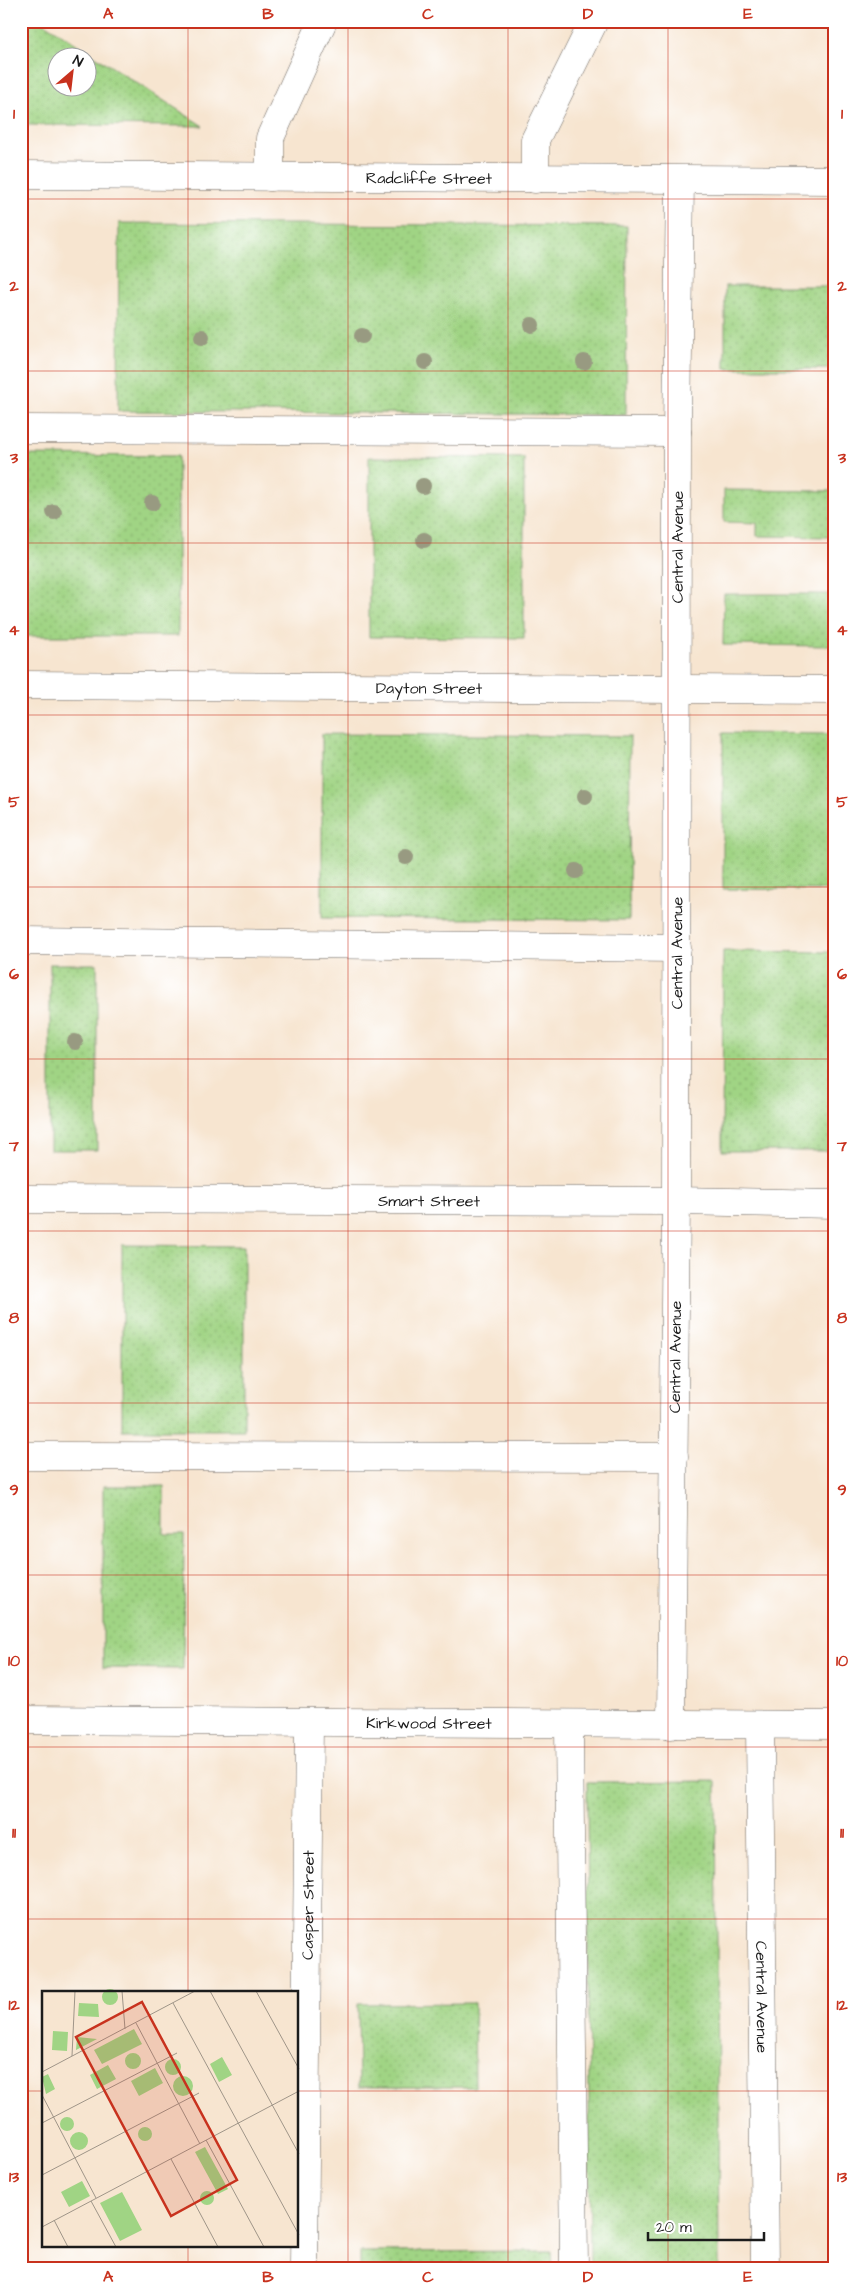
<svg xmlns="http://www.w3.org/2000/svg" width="856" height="2290" font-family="'Architects Daughter',sans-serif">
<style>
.grass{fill:url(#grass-dots);stroke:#5e7850;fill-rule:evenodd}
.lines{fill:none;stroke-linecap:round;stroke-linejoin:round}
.minor-casing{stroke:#69625b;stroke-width:29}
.minor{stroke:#fff;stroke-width:28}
.tree{fill:#989a81}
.grid{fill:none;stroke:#c8321e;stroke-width:1;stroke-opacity:0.55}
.labels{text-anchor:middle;stroke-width:4.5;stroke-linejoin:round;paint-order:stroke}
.street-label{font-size:16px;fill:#1c1c1c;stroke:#fff}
.inset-road{fill:none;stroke:#9f9588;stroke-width:1}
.view{fill:#c8321e;fill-opacity:0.15;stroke:#c8321e;stroke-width:2.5}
.inset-edge{fill:none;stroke:#1c1c1c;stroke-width:2.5}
.neatline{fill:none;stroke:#c8321e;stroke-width:2}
.grid-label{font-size:16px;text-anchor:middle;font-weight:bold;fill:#c8321e}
</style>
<defs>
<pattern id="grass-dots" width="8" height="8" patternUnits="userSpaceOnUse" patternTransform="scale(1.25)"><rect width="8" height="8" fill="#a0d484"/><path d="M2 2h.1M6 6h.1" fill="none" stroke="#89b571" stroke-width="1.8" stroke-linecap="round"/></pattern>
</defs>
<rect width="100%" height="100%" fill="#fff"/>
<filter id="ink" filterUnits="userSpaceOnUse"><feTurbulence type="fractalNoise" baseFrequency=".02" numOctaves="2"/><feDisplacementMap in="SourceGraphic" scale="10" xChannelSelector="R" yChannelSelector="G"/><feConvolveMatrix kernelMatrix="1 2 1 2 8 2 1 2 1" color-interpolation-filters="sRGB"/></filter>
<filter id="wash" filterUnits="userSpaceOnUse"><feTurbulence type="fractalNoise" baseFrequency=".0096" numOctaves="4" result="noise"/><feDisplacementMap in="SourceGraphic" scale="20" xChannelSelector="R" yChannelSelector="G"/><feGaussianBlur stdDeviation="1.12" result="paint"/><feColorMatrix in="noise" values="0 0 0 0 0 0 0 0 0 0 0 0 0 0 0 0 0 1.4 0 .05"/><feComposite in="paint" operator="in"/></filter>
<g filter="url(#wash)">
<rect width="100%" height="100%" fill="#f7e5d0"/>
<g class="grass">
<path d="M21 21H41L203 126 21 125ZM58 58H88V88H58Z"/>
<polygon points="119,223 627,226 626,415 118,411"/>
<rect x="725" y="286" width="110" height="83"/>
<polygon points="21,455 178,456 178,636 21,636"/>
<polygon points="369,457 524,458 524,638 369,637"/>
<polygon points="724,490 835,491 835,537 757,536 757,523 724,522"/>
<polygon points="724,594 835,594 835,646 723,645"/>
<polygon points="723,733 835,734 835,890 723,889"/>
<polygon points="322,734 630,736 629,920 322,918"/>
<polygon points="723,951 835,952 835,1151 722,1151"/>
<rect x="50" y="964" width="47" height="186"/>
<polygon points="122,1245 244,1246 244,1430 122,1430"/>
<polygon points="103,1486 164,1486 164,1534 184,1534 183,1669 103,1668"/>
<polygon points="716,1781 719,2269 590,2269 587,1782"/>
<polygon points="474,2003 475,2087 359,2087 358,2004"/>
<polygon points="551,2251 552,2269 360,2269 360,2252"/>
</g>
</g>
<g filter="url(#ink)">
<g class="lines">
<defs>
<g id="minor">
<path id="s1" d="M21 175 835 180"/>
<polyline points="270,177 270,138 323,21"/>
<polyline points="535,179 535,140 594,21"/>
<polyline points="21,429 677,432"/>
<path id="s2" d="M21 685 835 690"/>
<polyline points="21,941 677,948"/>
<path id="s3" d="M21 1199 676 1201 835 1204"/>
<polyline points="21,1456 674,1457"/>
<path id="s4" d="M21 1720 835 1725"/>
<polyline points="569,1724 574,2269"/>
<path id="s5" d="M671 1725 676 1201 677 432 680 180"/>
<path id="s6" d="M760 1725 765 2269"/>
<path id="s7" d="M304 2269 309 1723"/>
</g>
</defs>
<use href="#minor" class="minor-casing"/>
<use href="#minor" class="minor"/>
</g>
<g class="tree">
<circle cx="532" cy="325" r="8"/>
<circle cx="362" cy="336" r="8"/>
<circle cx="202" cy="337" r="8"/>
<circle cx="425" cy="362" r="8"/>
<circle cx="584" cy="362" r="8"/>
<circle cx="423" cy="486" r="8"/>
<circle cx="152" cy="503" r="8"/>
<circle cx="54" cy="512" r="8"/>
<circle cx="424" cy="540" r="8"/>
<circle cx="585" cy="796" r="8"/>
<circle cx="406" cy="857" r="8"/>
<circle cx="576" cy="871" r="8"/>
<circle cx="75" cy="1042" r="8"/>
</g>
</g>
<path class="grid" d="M188 21V1992M348 21V2269M508 21V2269M668 21V2269M21 199H835M21 371H835M21 543H835M21 715H835M21 887H835M21 1059H835M21 1231H835M21 1403H835M21 1575H835M21 1747H835M21 1919H835M21 2091H44M298 2091H835M188 2246V2269"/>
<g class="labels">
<g class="street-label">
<text dy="6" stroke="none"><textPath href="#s1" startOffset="408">Radcliffe Street</textPath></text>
<text dy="6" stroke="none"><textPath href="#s5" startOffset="1178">Central Avenue</textPath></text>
<text dy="6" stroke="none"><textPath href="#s2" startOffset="408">Dayton Street</textPath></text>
<text dy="6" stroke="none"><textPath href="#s5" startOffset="772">Central Avenue</textPath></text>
<text dy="6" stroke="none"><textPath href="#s3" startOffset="408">Smart Street</textPath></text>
<text dy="6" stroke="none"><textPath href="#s5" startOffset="368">Central Avenue</textPath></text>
<text dy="6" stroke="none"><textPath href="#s4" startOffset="408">Kirkwood Street</textPath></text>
<text dy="6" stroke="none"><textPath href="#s7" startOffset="364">Casper Street</textPath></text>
<text dy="6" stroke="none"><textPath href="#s6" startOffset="272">Central Avenue</textPath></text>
</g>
</g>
<g transform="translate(42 1991)">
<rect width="256" height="256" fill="#f7e5d0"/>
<path d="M60 6a8 8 0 1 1 16 0a8 8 0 1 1-16 0ZM37 12 56 13 57 26 36 25ZM92 38 100 53 60 73 52 59ZM11 40 26 41 25 60 10 59ZM35 46 55 48 34 59ZM83 70a8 8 0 1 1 16 0a8 8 0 1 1-16 0ZM180 66 190 84 177 91 168 73ZM123 76a8 8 0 1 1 16 0a8 8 0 1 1-16 0ZM66 74 74 88 55 98 48 84ZM113 77 121 92 97 105 89 90ZM6 83 13 98 4 103 0 86ZM131 95a10 10 0 1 1 20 0a10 10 0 1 1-20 0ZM18 133a7 7 0 1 1 14 0a7 7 0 1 1-14 0ZM96 143a7 7 0 1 1 14 0a7 7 0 1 1-14 0ZM28 150a9 9 0 1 1 18 0a9 9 0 1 1-18 0ZM163 156 186 198 176 203 153 161ZM40 190 48 205 27 216 19 201ZM158 207a7 7 0 1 1 14 0a7 7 0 1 1-14 0ZM80 201 100 239 78 250 58 212Z" fill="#a0d484"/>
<path d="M77 205 95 240 80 248 62 212Z" fill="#a0d484"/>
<path class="inset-road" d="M80 0 83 38M168 0 257 163M214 0 257 78M131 12 257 244M94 32 158 153M30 65 33 0M0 81 153 0M0 104 54 207M0 132 135 62M164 149 222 256M129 168 176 256M0 184 157 102M49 210 74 256M12 229 26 256M0 236 257 100"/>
<path class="view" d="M100 11 195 189 129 225 34 46Z"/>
<rect width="256" height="256" class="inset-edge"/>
</g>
<rect width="856" height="2290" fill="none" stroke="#fff" stroke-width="55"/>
<g transform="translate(72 72) rotate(28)"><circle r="24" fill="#ffffff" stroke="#a4a4a4"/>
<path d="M0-4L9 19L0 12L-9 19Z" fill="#c8321e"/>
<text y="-8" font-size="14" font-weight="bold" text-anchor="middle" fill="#1c1c1c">N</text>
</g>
<path d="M648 2232v8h116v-8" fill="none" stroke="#1c1c1c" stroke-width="2.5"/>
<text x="656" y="2232" font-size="15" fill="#1c1c1c" stroke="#ffffff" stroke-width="4" paint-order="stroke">20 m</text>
<rect x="28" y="28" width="800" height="2234" class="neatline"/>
<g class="grid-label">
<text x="108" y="19">A</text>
<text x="268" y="19">B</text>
<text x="428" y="19">C</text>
<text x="588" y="19">D</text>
<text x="748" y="19">E</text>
<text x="14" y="119">1</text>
<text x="842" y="119">1</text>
<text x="14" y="291">2</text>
<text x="842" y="291">2</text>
<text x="14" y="463">3</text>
<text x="842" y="463">3</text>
<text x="14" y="635">4</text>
<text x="842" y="635">4</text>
<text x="14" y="807">5</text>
<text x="842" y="807">5</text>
<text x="14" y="979">6</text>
<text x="842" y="979">6</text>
<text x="14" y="1151">7</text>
<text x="842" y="1151">7</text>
<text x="14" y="1323">8</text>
<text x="842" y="1323">8</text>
<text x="14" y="1495">9</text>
<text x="842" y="1495">9</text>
<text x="14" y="1666">10</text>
<text x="842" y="1666">10</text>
<text x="14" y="1838">11</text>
<text x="842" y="1838">11</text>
<text x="14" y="2010">12</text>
<text x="842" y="2010">12</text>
<text x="14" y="2182">13</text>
<text x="842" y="2182">13</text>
<text x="108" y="2282">A</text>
<text x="268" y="2282">B</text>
<text x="428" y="2282">C</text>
<text x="588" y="2282">D</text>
<text x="748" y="2282">E</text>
</g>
</svg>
